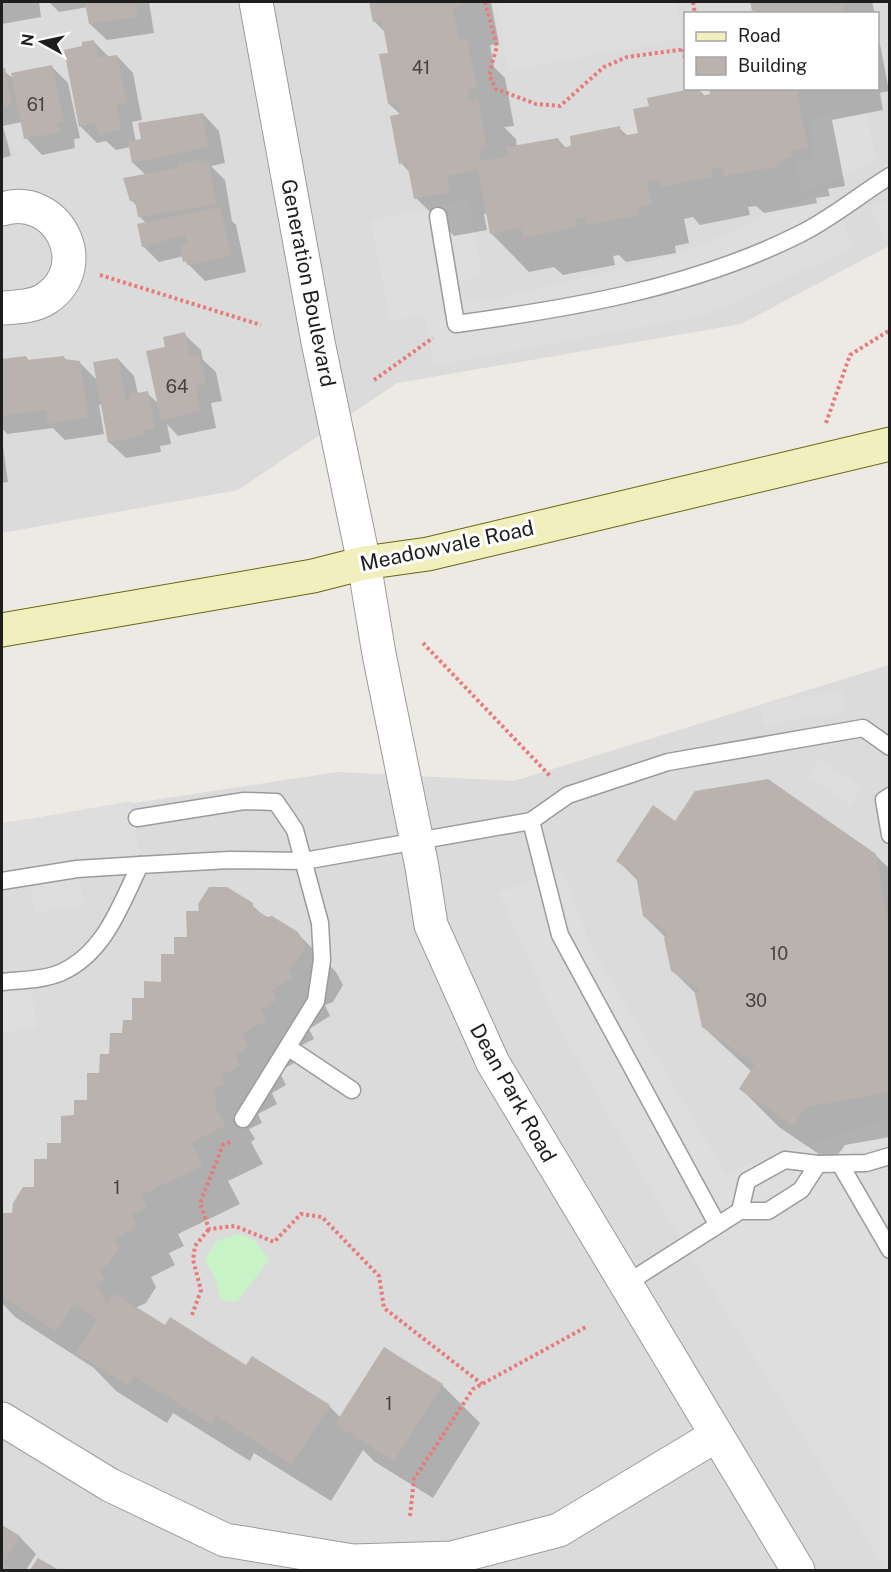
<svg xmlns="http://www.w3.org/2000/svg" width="891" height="1572" font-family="'Public Sans',sans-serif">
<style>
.residential{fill:#dbdbdb;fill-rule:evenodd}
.park{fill:#c7f3c6}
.parking{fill:#dedede}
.shadow{fill:#0003}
.building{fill:#bab2ae}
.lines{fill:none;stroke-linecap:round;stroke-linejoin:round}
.service-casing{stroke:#9b9b9b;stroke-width:19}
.minor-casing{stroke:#9b9b9b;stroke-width:35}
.tertiary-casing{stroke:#9b9b9b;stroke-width:35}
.secondary-casing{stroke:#676811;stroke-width:35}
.path{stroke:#e97a7a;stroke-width:4;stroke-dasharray:3 3;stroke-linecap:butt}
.service{stroke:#fff;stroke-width:16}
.minor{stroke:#fff;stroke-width:33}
.tertiary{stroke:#fff;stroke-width:33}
.secondary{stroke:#f2efbe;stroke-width:33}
.labels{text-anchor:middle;stroke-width:6;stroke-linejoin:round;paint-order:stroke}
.number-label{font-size:18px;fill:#454342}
.street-label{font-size:21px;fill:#1e1e1e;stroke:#fff}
</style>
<rect width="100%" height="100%" fill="#edeae5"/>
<g class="residential">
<path d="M2 2H889V246L741 324 397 383 238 490 2 533ZM686 14H878V88H686Z"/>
<polygon points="889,665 889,1570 2,1570 2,823 338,772 514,781"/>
</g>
<polygon class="park" points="239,1234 254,1240 269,1259 237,1302 221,1300 216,1280 205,1260 217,1241"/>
<g class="parking">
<polygon points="497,2 676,2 683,38 508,71"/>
<polygon points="846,109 849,116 867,112 876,161 801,194 796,163 814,158 810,119"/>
<polygon points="832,187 853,248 706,315 434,366 425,315 390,321 371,221 469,199 482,276 456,282 461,293 472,300 486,301 681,254"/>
<polygon points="889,199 889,238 884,240 870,208"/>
<polygon points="842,690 845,712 763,725 760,704"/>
<polygon points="819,758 862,787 851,805 807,777"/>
<polygon points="131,801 140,856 77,867 84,905 35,913 29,877 2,882 2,824"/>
<polygon points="561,868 593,950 725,1172 889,1119 889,1570 886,1570 654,1196 560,1029 499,893"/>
<polygon points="27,967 37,1027 2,1033 2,971"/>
</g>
<g class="shadow">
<polygon points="2,2 39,2 41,17 2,24"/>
<polygon points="49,2 149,2 154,33 107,40 90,24 88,7 59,12"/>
<polygon points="370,2 491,2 499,44 490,45 494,67 505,78 514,126 504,127 516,139 517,147 558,139 566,148 619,128 628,136 639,134 651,107 699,90 706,97 712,95 710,88 878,88 878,41 880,44 889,91 880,93 883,110 832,120 845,186 828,189 830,196 816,198 817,203 764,213 756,206 748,207 750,215 700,225 693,217 684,219 689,243 675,246 676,253 626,262 619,255 613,256 615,265 563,275 554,267 529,272 491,233 488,213 484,214 487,230 454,236 416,198 411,174 401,163 401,115 389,104 390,54 386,33 374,21"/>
<polygon points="752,2 872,2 875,14 757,14"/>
<polygon points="94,42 110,58 117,56 133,73 142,120 132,122 136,142 203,114 219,131 225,163 211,166 225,180 232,221 236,225 246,272 205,281 185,261 184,256 159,262 143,246 147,224 139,216 138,207 131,200 146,175 133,163 130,147 116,150 106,141 97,143 80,126 84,47"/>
<polygon points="52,67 68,83 80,138 74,139 75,148 42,155 26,138 22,122 3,126 11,156 2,158 2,70 13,78"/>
<polygon points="184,334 201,350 203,360 216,372 222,401 211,403 216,428 178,436 167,424 171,444 160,446 161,452 126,458 109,442 102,404 99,405 104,434 65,440 53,428 7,434 2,428 2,361 26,357 29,361 64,357 67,361 79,362 98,381 118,359 134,376 138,394 147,393 159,404 166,348"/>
<polygon points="2,439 8,482 2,483"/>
<polygon points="675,823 875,855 890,869 890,1137 845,1145 832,1163 779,1127 741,1089 752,1072 703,1027 697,995 672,970 666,938 644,916 639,882 618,861"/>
<polygon points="252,905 267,919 297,933 336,972 343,985 333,1002 325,1005 330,1016 309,1029 314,1039 298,1047 304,1058 279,1071 286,1085 272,1093 277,1104 258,1114 262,1123 249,1129 255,1139 251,1142 263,1164 228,1181 240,1204 178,1234 184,1246 169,1253 175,1265 151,1277 156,1287 146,1303 135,1308 166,1327 329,1406 341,1418 442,1385 480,1423 433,1498 375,1462 363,1450 331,1501 254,1453 250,1461 173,1413 167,1423 116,1391 94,1368 15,1317 2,1303 2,1214 13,1215 36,1188 48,1160 63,1144 75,1117 88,1102 111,1055 146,1000 162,983 175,956 188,938"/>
<polygon points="2,1526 20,1537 36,1554 26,1570 2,1570"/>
</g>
<g class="building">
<polygon points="85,2 136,2 138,17 89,24"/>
<polygon points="369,2 461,2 462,6 453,8 459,39 467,38 477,88 467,90 469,101 478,99 487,148 479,150 481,161 508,156 506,147 558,138 561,148 571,146 570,136 620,126 622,136 638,133 633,109 649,106 647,98 696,88 699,88 701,96 710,94 709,88 796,88 808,148 791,151 792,158 779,161 780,166 724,176 723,167 711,169 712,177 661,187 659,179 647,181 652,205 637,208 639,215 587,225 586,217 576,218 577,227 523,238 521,228 490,234 478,170 447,176 450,192 414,199 407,162 399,164 390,116 400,114 398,103 388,104 379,54 388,53 382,21 373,22"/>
<polygon points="750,2 833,2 834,6 843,4 845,14 762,14 762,10 752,11"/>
<polygon points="94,40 98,58 117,55 127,103 116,105 121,130 98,134 96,123 79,127 64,50 82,46 82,42"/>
<polygon points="52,65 64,122 58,123 60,132 24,139 11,73"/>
<polygon points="2,68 5,68 12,105 2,107"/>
<polygon points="203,113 208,147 132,163 128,141 141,139 138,123"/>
<polygon points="201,160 201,164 209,162 216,204 138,217 135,200 130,201 123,178 178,168 177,164"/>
<polygon points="220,207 231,256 187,265 186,261 183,262 180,248 182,244 187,243 185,235 142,247 137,224"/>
<polygon points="185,332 190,356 200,355 206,384 195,386 200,411 161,420 146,351 165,347 163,337"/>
<polygon points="26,356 27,360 64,356 64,359 80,361 88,418 47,424 46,410 2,416 2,359"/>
<polygon points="118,358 126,401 129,401 131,394 148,391 155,428 144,430 145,435 108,443 93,362"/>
<polygon points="768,779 876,854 887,921 890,920 890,1092 806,1107 793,1126 739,1089 755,1064 702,1027 695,994 700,989 671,971 664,938 668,933 643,916 636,875 616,861 653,805 675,821 695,791"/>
<polygon points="209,887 227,887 253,903 253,908 267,917 272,916 298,932 306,946 295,964 288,967 293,978 272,990 277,1000 261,1009 267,1020 242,1033 249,1047 235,1055 240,1066 221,1076 225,1084 212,1090 218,1101 214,1104 226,1125 191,1143 203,1166 141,1195 147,1208 132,1215 138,1226 114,1239 119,1248 108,1265 99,1269 105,1279 97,1284 107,1304 114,1293 165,1325 170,1317 246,1365 252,1356 330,1405 292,1465 216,1416 211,1424 134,1376 128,1386 76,1353 97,1319 74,1304 56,1332 2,1296 2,1213 12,1213 13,1203 23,1187 34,1187 34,1159 47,1159 47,1143 61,1143 61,1116 74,1115 74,1100 87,1100 87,1073 99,1073 100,1054 109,1054 110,1033 122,1033 123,1020 132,1020 132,998 144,998 144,981 161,982 161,954 174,954 174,937 187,937 186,911 199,911 198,904"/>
<polygon points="384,1347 443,1384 394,1461 335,1424"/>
<polygon points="2,1525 20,1536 3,1564 14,1570 2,1570"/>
<polygon points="38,1558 59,1570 30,1570"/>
</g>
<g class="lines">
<defs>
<g id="service">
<path d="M438 216 456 324C573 308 691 288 798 235 831 219 859 195 890 176"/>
<polyline points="890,796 884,800 890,835"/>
<polyline points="137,818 244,801 276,802 295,830 320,923 322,960 316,1001 243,1119"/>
<polyline points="531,821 560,935 717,1224"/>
<polyline points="2,881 77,869 140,865 229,860 304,861 531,821 568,795 668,762 863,728 890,747"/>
<path d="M2 982C20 980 45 980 62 972 105 952 120 906 140 865"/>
<polyline points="289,1048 352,1090"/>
<polyline points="840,1164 890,1250"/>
<polyline points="740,1211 747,1181 785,1160 818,1164 866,1163 890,1156"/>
<polyline points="624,1285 740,1211 768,1211 801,1190 818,1164"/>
</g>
<g id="minor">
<polyline points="256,2 318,342 364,563"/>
<path d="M2 209C57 192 95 265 47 298 34 307 16 307 2 308"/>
<polyline points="2,1419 110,1485 225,1540 353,1561 452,1558 559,1530 715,1436"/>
</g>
<polyline id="tertiary" points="364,563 379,654 422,867 431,925 493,1063 798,1570"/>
<polyline id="secondary" points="2,630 313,576 364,563 428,554 890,444"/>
</defs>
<use href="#service" class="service-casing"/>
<use href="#minor" class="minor-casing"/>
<use href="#tertiary" class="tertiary-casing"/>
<use href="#secondary" class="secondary-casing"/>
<g class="path">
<polyline points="485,2 497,46 489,75 496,89 536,104 560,106 604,67 627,57 686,49"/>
<polyline points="693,2 695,14"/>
<polyline points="683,49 686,63"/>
<polyline points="100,275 261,325"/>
<polyline points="374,380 433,338"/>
<polyline points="826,423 850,355 890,330"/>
<polyline points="423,643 551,777"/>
<polyline points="230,1142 223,1145 200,1203 209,1229 235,1226 274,1242 301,1214 322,1217 379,1276 384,1308 482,1384"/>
<polyline points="192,1315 201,1290 193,1260 195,1246 209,1229"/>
<polyline points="410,1516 414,1479 473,1389 586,1327"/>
</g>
<use href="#service" class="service"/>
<use href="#minor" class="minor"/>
<use href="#tertiary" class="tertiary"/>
<use href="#secondary" class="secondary"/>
</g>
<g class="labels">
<g class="number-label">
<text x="421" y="74">41</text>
<text x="36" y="111">61</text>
<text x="177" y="393">64</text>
<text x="779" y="960">10</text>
<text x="756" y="1007">30</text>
<text x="117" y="1194">1</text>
<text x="389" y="1410">1</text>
</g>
<g class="street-label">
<text transform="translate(308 283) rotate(79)" y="7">Generation Boulevard</text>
<text transform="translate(447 546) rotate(-12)" y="7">Meadowvale Road</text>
<text transform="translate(513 1093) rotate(61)" y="7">Dean Park Road</text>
</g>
</g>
<rect width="891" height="1572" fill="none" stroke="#1e1e1e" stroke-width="6"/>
<rect x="684" y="12" width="195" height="78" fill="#ffffff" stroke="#a5a5a5" stroke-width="1.5"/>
<rect x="696" y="32" width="30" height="9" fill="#f2efbe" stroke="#a5a5a5" stroke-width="1.5"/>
<text x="738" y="42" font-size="18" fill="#1e1e1e">Road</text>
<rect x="696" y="57" width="30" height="18" fill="#bab2ae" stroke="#a5a5a5" stroke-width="1.5"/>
<text x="738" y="72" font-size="18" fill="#1e1e1e">Building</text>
<g transform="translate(42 42) rotate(278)" stroke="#ffffff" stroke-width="4.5" paint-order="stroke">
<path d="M0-4.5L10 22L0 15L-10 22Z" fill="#1e1e1e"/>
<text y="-9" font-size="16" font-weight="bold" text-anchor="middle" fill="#1e1e1e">N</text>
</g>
</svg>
